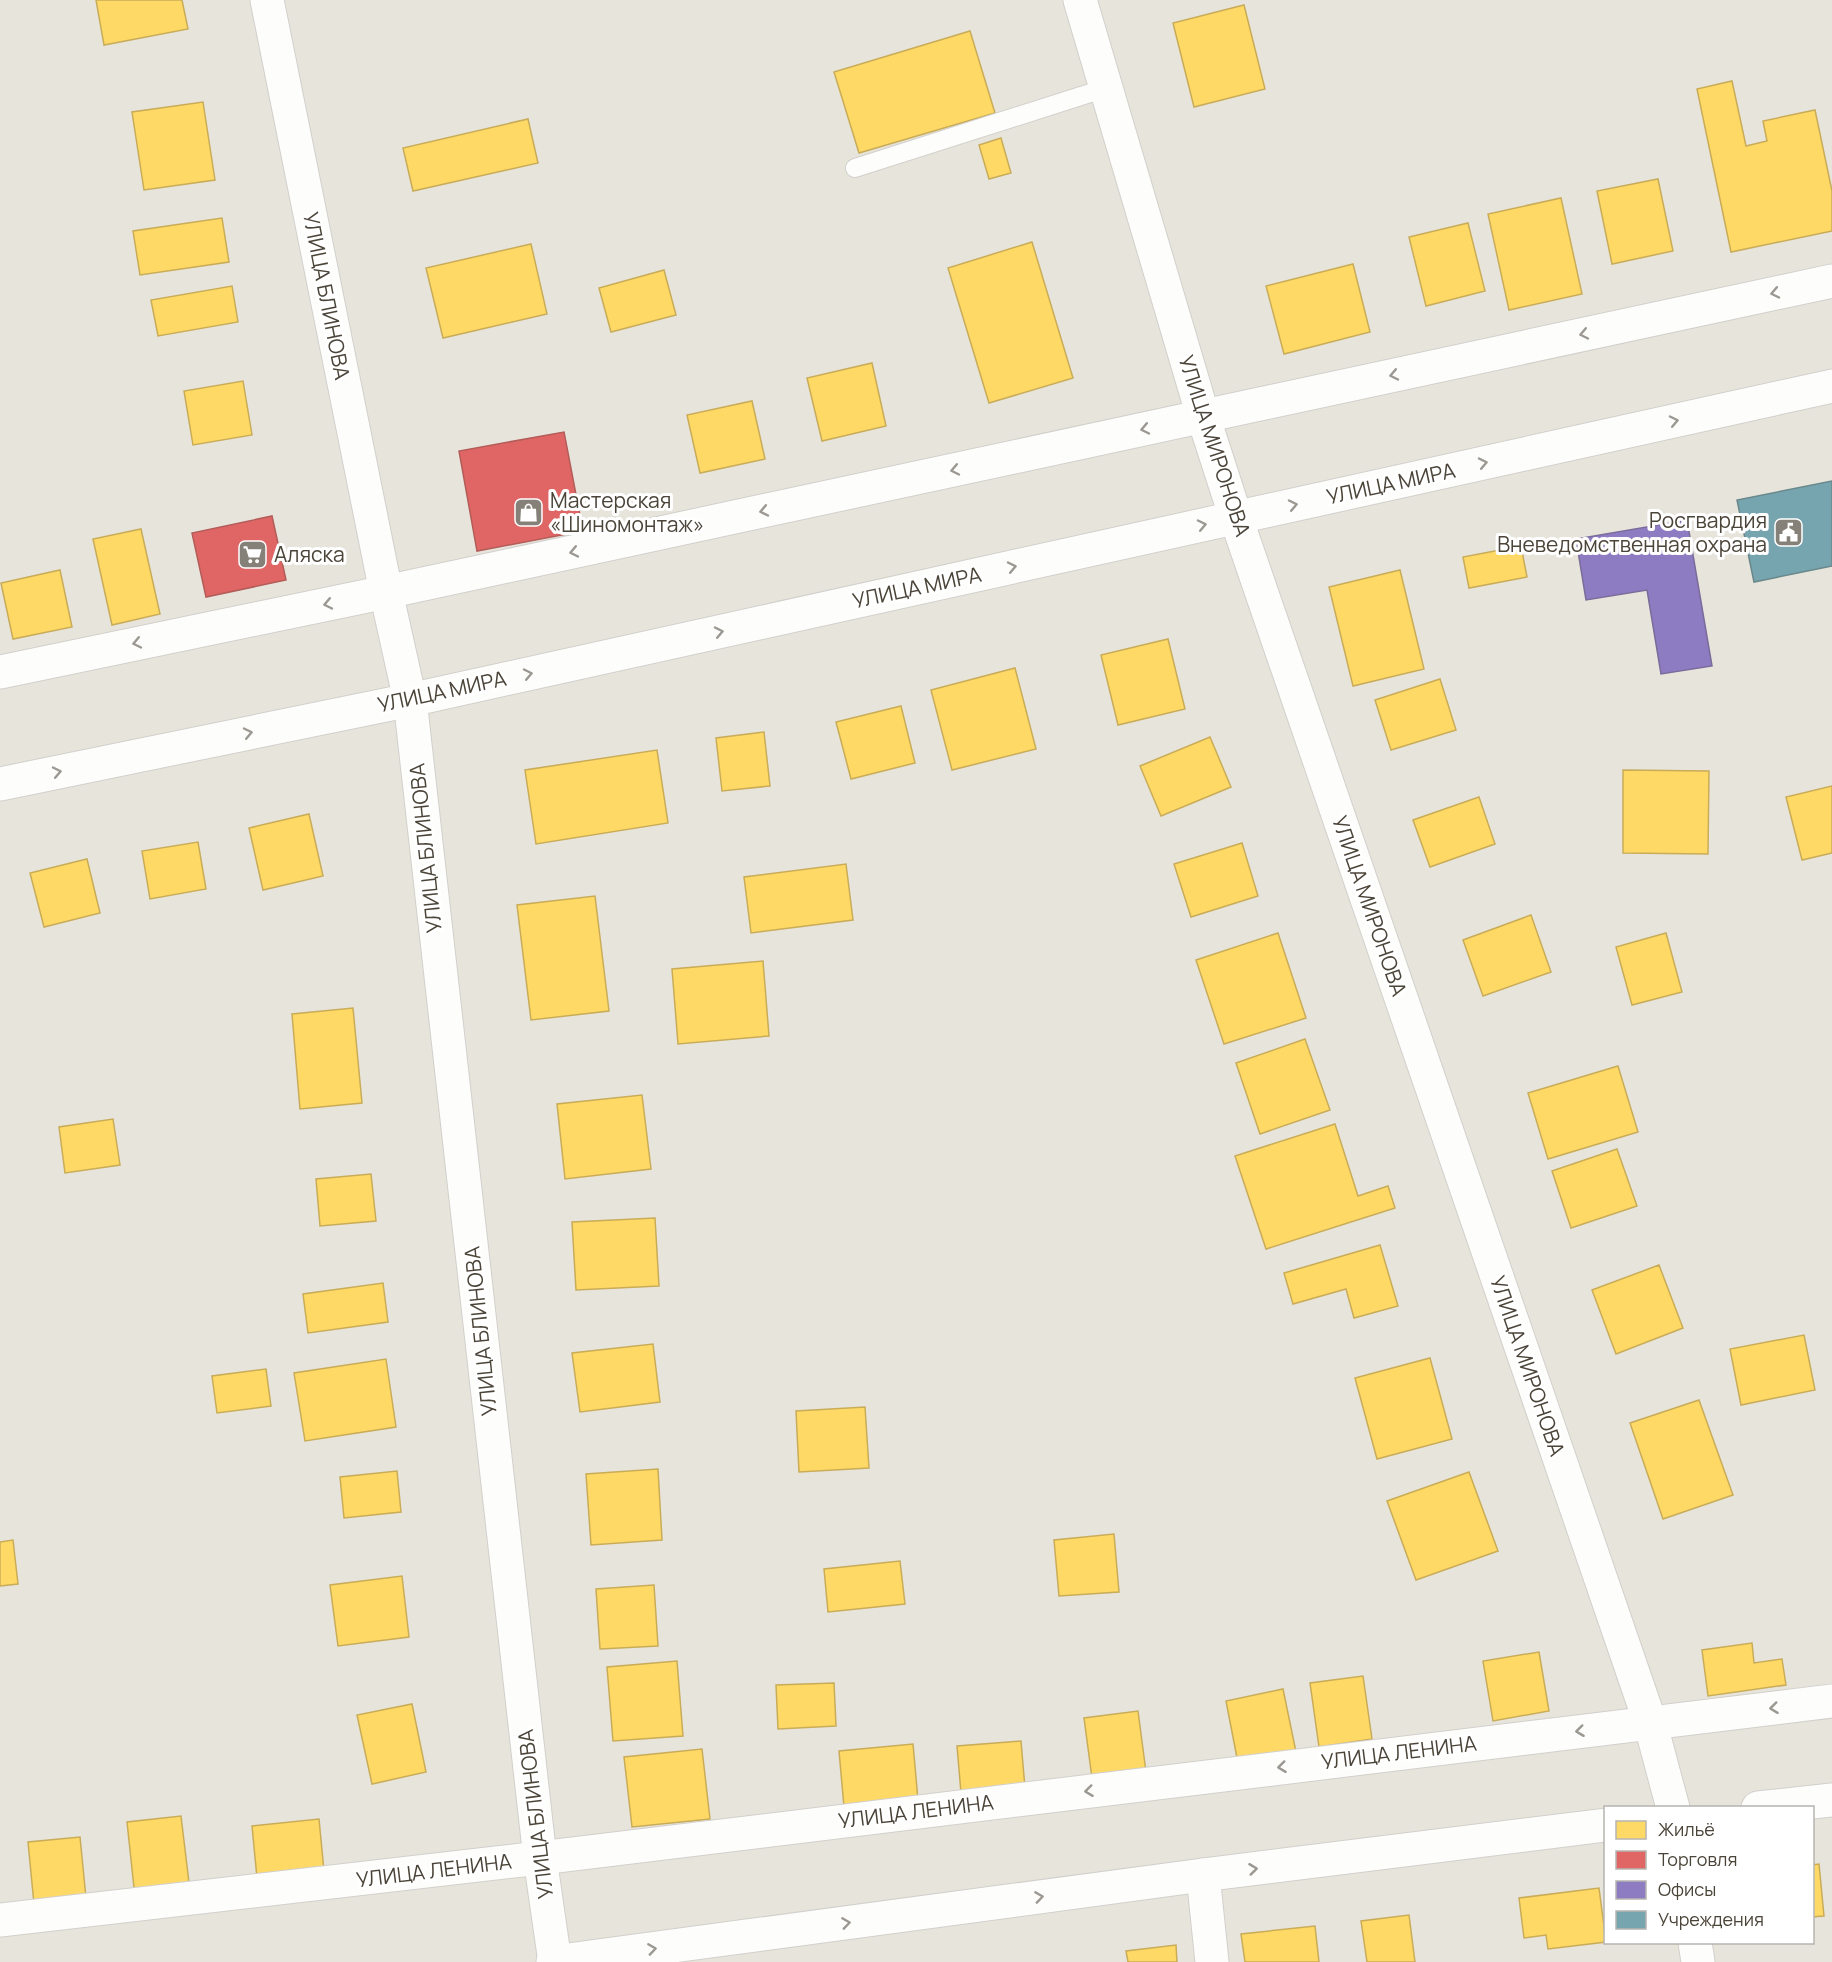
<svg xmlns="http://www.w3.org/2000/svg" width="1832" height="1962" font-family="Manrope,sans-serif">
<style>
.residential{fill:#e7e4dc;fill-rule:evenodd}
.homes{fill:#ffd966;stroke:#c9ac58;stroke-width:1.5}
.shops{fill:#e06666;stroke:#b35c58;stroke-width:1.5}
.offices{fill:#8e7cc3;stroke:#7a6b9a;stroke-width:1.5}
.public{fill:#76a5af;stroke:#69888c;stroke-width:1.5}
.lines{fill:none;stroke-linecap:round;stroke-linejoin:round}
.service-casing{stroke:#d2d0cb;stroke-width:20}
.minor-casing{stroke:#d2d0cb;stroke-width:35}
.tertiary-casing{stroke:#d2d0cb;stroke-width:35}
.service{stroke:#fdfdfc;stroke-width:18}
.minor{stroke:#fdfdfc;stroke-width:33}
.tertiary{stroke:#fdfdfc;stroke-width:33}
.oneway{stroke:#9b9791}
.labels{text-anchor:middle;stroke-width:6;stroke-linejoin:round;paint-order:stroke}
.street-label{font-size:21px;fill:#4b4439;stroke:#fff}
.poi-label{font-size:21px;fill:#4b4439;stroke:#fff;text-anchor:start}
</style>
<rect width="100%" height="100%" fill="#f4f2ee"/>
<path class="residential" d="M0 0H1832V1962H0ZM1606 1808H1812V1942H1606Z"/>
<g class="homes">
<polygon points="96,0 182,0 188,29 104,45"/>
<polygon points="1244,5 1265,89 1194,107 1173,23"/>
<polygon points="970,31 995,113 859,153 834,72"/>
<polygon points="1732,81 1746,146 1767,141 1763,121 1815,110 1832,191 1832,231 1731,252 1697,89"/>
<polygon points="203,102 215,180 144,190 132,112"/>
<polygon points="528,119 538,163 413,191 403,148"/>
<polygon points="1001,138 1011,173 989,179 979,145"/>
<polygon points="1658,179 1673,251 1612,264 1597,191"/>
<polygon points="1561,198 1582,294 1509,310 1488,214"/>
<polygon points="222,218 229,262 140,275 133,231"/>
<polygon points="1468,223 1485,291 1426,306 1409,237"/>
<polygon points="1032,242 1073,378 989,403 948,268"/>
<polygon points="531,244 547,314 443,338 426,268"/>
<polygon points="1353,264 1370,332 1284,354 1266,286"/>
<polygon points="664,270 676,315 611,332 599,288"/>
<polygon points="232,286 238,322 158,336 151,300"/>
<polygon points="872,363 886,426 822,441 807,378"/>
<polygon points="243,381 252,435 193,445 184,391"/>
<polygon points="752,401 765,459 700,473 687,415"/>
<polygon points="141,529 160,614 112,625 93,539"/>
<polygon points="1521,546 1527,577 1469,588 1463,557"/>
<polygon points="60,570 72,627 13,639 1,583"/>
<polygon points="1400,570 1424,669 1353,686 1329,587"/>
<polygon points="1168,639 1185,709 1118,725 1101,655"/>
<polygon points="1015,668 1036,749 952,770 931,690"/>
<polygon points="1440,679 1456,730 1391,750 1375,700"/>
<polygon points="901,706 915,763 851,779 836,722"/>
<polygon points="764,732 770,786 722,791 716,738"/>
<polygon points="1210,737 1231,787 1161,816 1140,766"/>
<polygon points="657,750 668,823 536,844 525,770"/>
<polygon points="1623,770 1709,771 1708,854 1623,853"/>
<polygon points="1832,786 1832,853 1802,860 1786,797"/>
<polygon points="1479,797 1495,844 1430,867 1413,820"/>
<polygon points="309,814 323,876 263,890 249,828"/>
<polygon points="198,842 206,889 150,899 142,851"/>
<polygon points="1242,843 1258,896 1191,917 1174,864"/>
<polygon points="87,859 100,913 44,927 30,873"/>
<polygon points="846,864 853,920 751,933 744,877"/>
<polygon points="595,896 609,1011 531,1020 517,905"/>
<polygon points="1531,915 1551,972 1483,996 1463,940"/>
<polygon points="1278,933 1306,1018 1224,1044 1196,960"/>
<polygon points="1666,933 1682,992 1632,1005 1616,947"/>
<polygon points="763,961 769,1036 678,1044 672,969"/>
<polygon points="353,1008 362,1103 300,1109 292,1014"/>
<polygon points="1305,1039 1330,1110 1260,1134 1236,1063"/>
<polygon points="1618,1066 1638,1132 1548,1159 1528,1093"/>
<polygon points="642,1095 651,1169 565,1179 557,1104"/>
<polygon points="113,1119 120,1165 65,1173 59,1127"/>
<polygon points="1335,1124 1358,1196 1388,1186 1395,1208 1266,1249 1235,1156"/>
<polygon points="1617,1149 1637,1206 1571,1228 1552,1171"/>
<polygon points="371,1174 376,1221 320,1226 316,1179"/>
<polygon points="655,1218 659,1286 576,1290 572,1222"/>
<polygon points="1380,1245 1398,1306 1354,1318 1346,1289 1293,1304 1284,1273"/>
<polygon points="1659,1265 1683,1328 1616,1354 1592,1290"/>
<polygon points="383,1283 388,1322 308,1333 303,1294"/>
<polygon points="1804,1335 1815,1390 1741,1405 1730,1349"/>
<polygon points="653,1344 660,1402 580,1412 572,1353"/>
<polygon points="1430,1358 1452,1439 1377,1459 1355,1378"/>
<polygon points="386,1359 396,1427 305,1441 294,1373"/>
<polygon points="266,1369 271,1406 217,1413 212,1376"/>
<polygon points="1699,1400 1733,1495 1663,1519 1630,1423"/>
<polygon points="865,1407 869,1468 799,1472 796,1411"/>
<polygon points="658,1469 662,1540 591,1545 586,1474"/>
<polygon points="397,1471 401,1512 344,1518 340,1477"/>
<polygon points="1469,1472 1498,1551 1416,1580 1387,1501"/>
<polygon points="1114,1534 1119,1592 1059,1596 1054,1540"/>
<polygon points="13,1540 18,1584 0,1586 0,1542"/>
<polygon points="900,1561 905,1604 828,1612 824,1569"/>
<polygon points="402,1576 409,1637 338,1646 330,1585"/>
<polygon points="654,1585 658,1646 600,1649 596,1589"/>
<polygon points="1752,1643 1754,1663 1782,1659 1786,1685 1708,1696 1702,1650"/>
<polygon points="1539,1652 1549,1711 1493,1721 1483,1661"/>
<polygon points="677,1661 683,1736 613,1741 607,1667"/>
<polygon points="1363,1676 1372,1739 1319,1747 1310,1683"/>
<polygon points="834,1683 836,1726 778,1729 776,1685"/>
<polygon points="1283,1689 1296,1752 1238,1763 1226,1701"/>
<polygon points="412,1704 426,1772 372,1784 357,1715"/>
<polygon points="1138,1711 1146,1772 1092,1778 1084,1718"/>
<polygon points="1021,1741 1025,1788 961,1793 957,1746"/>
<polygon points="913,1744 918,1800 844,1807 839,1751"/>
<polygon points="702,1749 710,1819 632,1827 624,1757"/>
<polygon points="181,1816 190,1891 135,1897 127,1822"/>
<polygon points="319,1819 324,1871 257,1878 252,1826"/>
<polygon points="80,1837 86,1898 34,1904 28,1842"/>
<polygon points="1819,1864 1824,1916 1812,1917 1812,1865"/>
<polygon points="1599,1888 1606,1942 1548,1949 1546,1935 1524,1938 1519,1898"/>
<polygon points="1409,1915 1415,1962 1367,1962 1361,1921"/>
<polygon points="1315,1926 1319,1962 1245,1962 1241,1934"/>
<polygon points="1176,1945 1177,1962 1128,1962 1126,1951"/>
</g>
<g class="shops">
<polygon points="564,432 583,531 477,551 459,451"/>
<polygon points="272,516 286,580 206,597 192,533"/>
</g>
<polygon class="offices" points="1687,520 1712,666 1661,674 1647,590 1586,600 1576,539"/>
<polygon class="public" points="1832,481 1832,566 1754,582 1737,500"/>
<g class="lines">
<defs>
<polyline id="service" points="855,168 1106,88"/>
<g id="minor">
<polyline points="267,0 386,592 410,700 540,1858 555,1962"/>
<polyline points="1236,518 1650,1722 1673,1808"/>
<polyline points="1203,1875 1212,1962"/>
<polyline points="1695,1942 1698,1962"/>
</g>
<g id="tertiary">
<polyline points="1080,0 1203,416 1236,518"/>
<polyline points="0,672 386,592 1832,281"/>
<polyline points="0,784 410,700 1832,386"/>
<polyline points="1758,1808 1832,1800"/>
<polyline points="0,1920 540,1858 1832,1701"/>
<polyline points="553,1962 1203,1875 1606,1825"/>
</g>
</defs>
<use href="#service" class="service-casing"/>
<use href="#minor" class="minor-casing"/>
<use href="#tertiary" class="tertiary-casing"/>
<use href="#service" class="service"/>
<use href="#minor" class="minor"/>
<use href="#tertiary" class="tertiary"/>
</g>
<defs><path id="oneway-chevron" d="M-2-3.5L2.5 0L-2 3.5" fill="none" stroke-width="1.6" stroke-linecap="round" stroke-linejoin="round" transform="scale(1.5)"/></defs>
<g class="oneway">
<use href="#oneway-chevron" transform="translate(1775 293) rotate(168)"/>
<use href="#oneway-chevron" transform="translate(1584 334) rotate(168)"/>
<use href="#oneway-chevron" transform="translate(1394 375) rotate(168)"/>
<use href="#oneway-chevron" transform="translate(1674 421) rotate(-12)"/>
<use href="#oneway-chevron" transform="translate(1145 429) rotate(168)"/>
<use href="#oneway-chevron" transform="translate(1483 463) rotate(-12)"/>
<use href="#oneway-chevron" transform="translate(955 470) rotate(168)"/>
<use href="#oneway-chevron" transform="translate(1293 505) rotate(-12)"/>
<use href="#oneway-chevron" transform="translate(764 511) rotate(168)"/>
<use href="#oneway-chevron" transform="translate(1202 525) rotate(-12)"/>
<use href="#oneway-chevron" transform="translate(574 552) rotate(168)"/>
<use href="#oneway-chevron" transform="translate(1012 567) rotate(-12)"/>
<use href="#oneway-chevron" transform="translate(328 604) rotate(168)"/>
<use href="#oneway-chevron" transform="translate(719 632) rotate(-12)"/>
<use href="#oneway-chevron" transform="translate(137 643) rotate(168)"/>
<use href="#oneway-chevron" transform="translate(528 674) rotate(-12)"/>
<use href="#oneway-chevron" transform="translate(248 733) rotate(-12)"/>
<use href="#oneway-chevron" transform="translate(57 772) rotate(-12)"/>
<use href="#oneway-chevron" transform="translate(1774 1708) rotate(173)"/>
<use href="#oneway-chevron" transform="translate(1580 1731) rotate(173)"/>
<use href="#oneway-chevron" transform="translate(1282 1767) rotate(173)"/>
<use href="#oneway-chevron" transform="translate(1089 1791) rotate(173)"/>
<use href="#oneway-chevron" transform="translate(1253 1869) rotate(-7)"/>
<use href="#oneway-chevron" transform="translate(1039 1897) rotate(-8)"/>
<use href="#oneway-chevron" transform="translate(846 1923) rotate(-8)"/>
<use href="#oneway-chevron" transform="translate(652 1949) rotate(-8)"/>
</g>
<defs>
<symbol id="shop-square" viewBox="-11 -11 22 22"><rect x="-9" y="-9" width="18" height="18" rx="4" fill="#868178" stroke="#fff"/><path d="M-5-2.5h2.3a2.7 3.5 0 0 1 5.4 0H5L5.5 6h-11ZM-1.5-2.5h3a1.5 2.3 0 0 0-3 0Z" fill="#fff"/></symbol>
<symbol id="civic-square" viewBox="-11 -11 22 22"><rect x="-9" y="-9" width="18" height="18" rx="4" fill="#868178" stroke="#fff"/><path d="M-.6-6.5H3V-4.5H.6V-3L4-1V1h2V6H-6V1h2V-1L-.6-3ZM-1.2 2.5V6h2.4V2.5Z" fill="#fff"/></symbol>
<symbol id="supermarket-square" viewBox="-11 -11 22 22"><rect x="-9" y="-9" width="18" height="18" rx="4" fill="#868178" stroke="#fff"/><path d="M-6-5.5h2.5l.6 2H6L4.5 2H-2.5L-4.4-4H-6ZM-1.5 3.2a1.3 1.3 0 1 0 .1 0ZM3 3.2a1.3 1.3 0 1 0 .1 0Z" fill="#fff"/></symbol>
</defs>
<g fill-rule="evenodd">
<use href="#shop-square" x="512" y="496" width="33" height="33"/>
<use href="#civic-square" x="1772" y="516" width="33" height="33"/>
<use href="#supermarket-square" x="236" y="538" width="33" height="33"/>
</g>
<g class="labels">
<g class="street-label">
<text transform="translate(326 296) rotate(79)" y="7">УЛИЦА БЛИНОВА</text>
<text transform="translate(1214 446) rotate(72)" y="7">УЛИЦА МИРОНОВА</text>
<text transform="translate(1391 484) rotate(-12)" y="7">УЛИЦА МИРА</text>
<text transform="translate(917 588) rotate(-12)" y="7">УЛИЦА МИРА</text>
<text transform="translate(442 692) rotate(-12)" y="7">УЛИЦА МИРА</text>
<text transform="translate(426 848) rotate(-96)" y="7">УЛИЦА БЛИНОВА</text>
<text transform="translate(1369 906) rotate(71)" y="7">УЛИЦА МИРОНОВА</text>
<text transform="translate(481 1331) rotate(-96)" y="7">УЛИЦА БЛИНОВА</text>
<text transform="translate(1527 1366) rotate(71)" y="7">УЛИЦА МИРОНОВА</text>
<text transform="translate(1399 1753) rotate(-7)" y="7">УЛИЦА ЛЕНИНА</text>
<text transform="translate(916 1812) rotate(-7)" y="7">УЛИЦА ЛЕНИНА</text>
<text transform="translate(536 1814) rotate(-97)" y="7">УЛИЦА БЛИНОВА</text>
<text transform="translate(434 1871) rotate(-7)" y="7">УЛИЦА ЛЕНИНА</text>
</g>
<g class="poi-label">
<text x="550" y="508">Мастерская<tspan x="550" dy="24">«Шиномонтаж»</tspan></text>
<text x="1767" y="528" text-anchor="end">Росгвардия<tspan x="1767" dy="24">Вневедомственная охрана</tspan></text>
<text x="274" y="562">Аляска</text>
</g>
</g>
<rect x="1604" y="1806" width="210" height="138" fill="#ffffff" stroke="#b7b4b0" stroke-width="1.5"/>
<rect x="1616" y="1821" width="30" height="18" fill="#ffd966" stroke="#b7b4b0" stroke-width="1.5"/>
<text x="1658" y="1836" font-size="18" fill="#4b4439">Жильё</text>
<rect x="1616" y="1851" width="30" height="18" fill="#e06666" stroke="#b7b4b0" stroke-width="1.5"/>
<text x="1658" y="1866" font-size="18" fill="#4b4439">Торговля</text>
<rect x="1616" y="1881" width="30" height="18" fill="#8e7cc3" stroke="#b7b4b0" stroke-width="1.5"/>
<text x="1658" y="1896" font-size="18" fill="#4b4439">Офисы</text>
<rect x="1616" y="1911" width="30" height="18" fill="#76a5af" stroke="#b7b4b0" stroke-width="1.5"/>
<text x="1658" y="1926" font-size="18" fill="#4b4439">Учреждения</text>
</svg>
